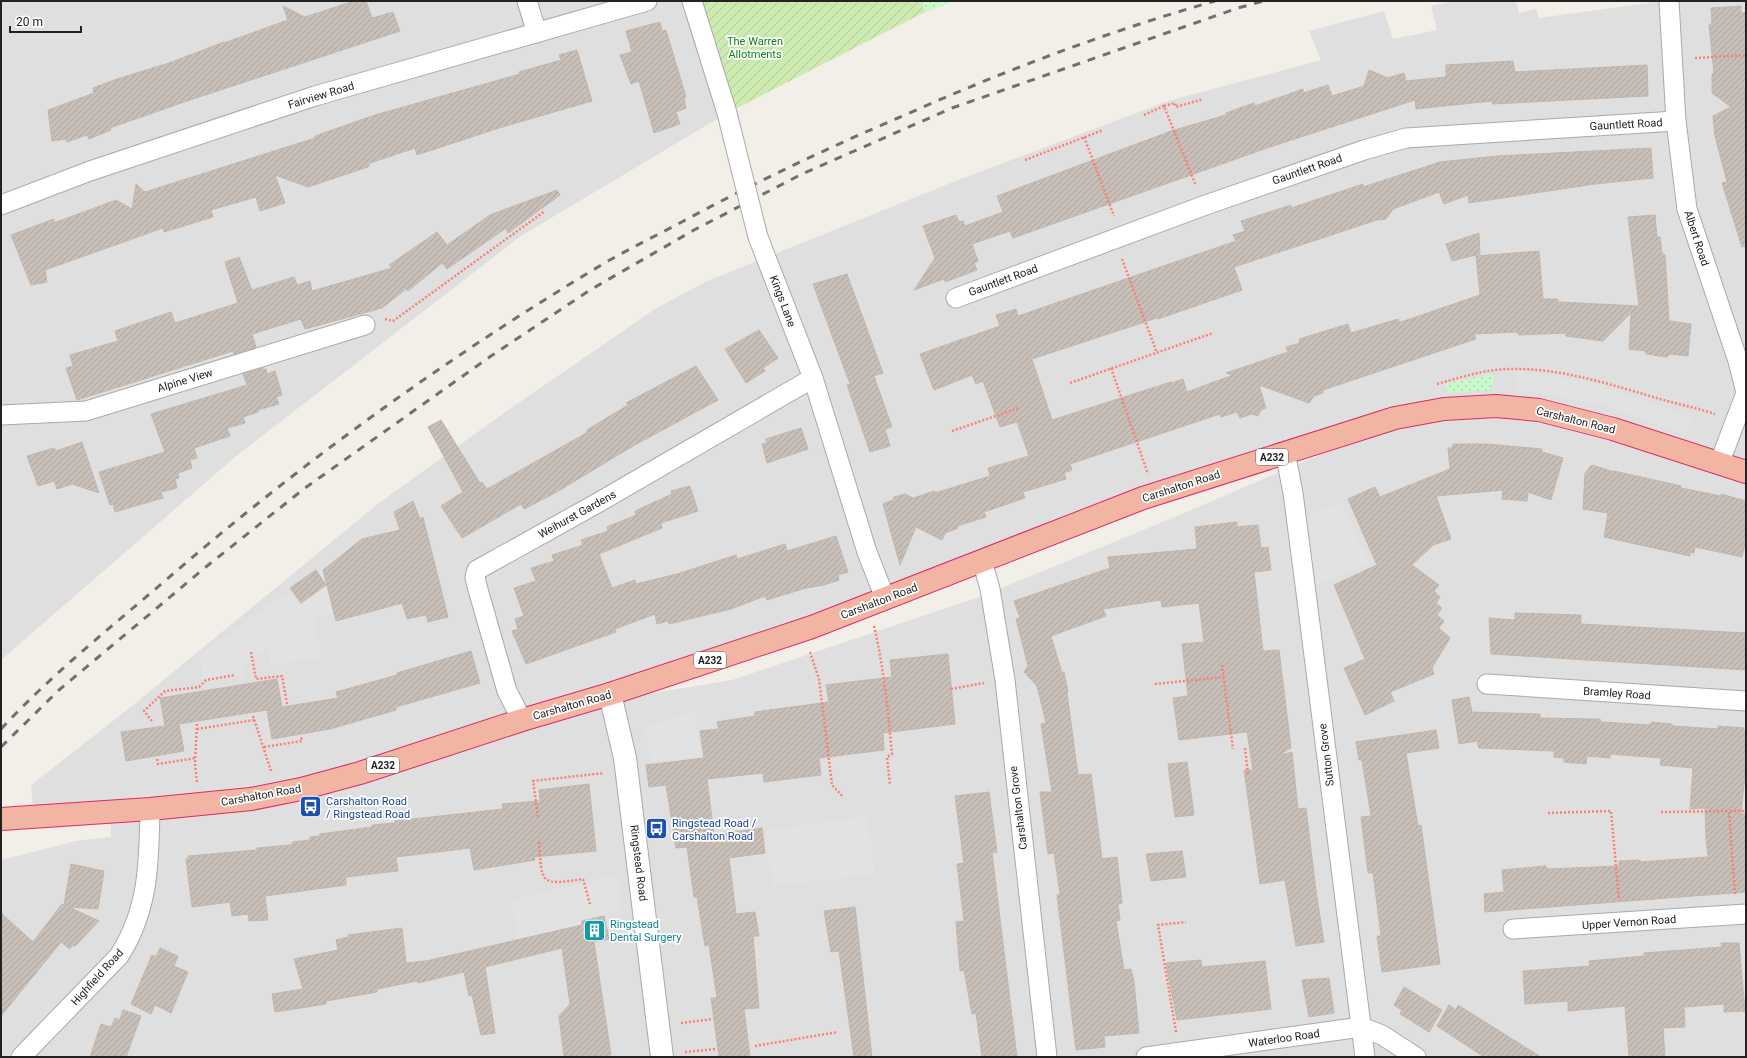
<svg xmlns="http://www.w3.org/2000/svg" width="1747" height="1058" font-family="Roboto,sans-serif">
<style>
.residential{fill:#e0dfdf}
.park{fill:url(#park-dots)}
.garden{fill:url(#garden-furrows)}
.parking{fill:#e2e2e2}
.building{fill:url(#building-hatch);stroke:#c4b6ab}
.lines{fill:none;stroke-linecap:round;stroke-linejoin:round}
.minor-casing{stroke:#a9a9a9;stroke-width:21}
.tertiary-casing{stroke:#a9a9a9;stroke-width:24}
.trunk-casing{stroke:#dc2a67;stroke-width:24}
.path{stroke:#fa8072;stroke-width:2.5;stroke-dasharray:2 2;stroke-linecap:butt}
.minor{stroke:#fff;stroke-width:19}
.tertiary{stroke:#fff;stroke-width:22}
.trunk{stroke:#f2b4a3;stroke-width:22}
.rail{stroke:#707070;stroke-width:3;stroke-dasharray:8 8;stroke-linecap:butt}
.minor-bridge-casing{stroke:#a9a9a9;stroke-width:21;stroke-linecap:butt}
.minor-bridge{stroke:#fff;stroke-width:19}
.labels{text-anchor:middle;stroke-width:3.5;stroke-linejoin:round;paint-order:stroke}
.shield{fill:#fff;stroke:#646464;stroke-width:1}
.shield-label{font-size:10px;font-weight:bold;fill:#222}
.park-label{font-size:11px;fill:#0c8416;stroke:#fff}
.street-label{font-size:11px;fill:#222;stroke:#fff}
.transit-label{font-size:11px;fill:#164399;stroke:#fff;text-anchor:start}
.culture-label{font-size:11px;fill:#0d838f;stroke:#fff;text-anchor:start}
</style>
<defs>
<pattern id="park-dots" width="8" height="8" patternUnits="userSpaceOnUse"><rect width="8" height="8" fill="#c8facc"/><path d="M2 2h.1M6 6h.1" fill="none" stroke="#acd6af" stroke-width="1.8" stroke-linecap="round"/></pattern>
<pattern id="garden-furrows" width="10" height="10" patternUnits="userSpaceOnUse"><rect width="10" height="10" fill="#cdebb0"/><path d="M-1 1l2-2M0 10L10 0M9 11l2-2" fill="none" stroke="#b0c997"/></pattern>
<pattern id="building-hatch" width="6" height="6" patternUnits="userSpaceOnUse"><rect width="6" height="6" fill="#c7bfb8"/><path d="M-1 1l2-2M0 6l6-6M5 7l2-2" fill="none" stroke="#aba49e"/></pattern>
</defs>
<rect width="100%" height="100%" fill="#f2efe9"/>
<g class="residential">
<polygon points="1,1 692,1 727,113 521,236 235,457 1,660"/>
<polygon points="1456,1 1516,1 1519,13 1536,9 1539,18 1663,1 1746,1 1746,466 1634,432 1440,406 815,616 335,772 253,792 33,806 31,785 132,706 379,503 504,413 655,309 705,282 958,180 1168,101 1321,60 1309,31 1384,11 1393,39 1437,30 1431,6"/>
<polygon points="1497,416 1573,422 1746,477 1746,1057 1,1057 1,860 76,841 111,837 111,819 201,810 606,701 732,680 982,596 1170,519 1399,421"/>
</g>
<g class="park">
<polygon points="921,1 955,1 925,12"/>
<polygon points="1495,374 1490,390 1449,393 1444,384"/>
</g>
<polygon class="garden" points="692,1 921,1 925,12 727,113"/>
<g class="parking">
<polygon points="1525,371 1593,383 1691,417 1686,435 1604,405 1533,392 1518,392 1514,372"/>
<polygon points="1342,502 1369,564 1313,586 1305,516"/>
<polygon points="341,555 356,606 313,618 322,657 271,665 268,648 243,667 244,676 204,681 200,655 289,591 300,605 328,586 318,571"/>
<polygon points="695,710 701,756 651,762 645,727"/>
<polygon points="867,816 875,874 773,886 765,831"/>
<polygon points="618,875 621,911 580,920 581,924 517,939 511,900"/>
</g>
<g class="building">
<polygon points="354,1 366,1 372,18 393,12 400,31 184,102 110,128 111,130 89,139 87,135 67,142 66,139 52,141 48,110 94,93 93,88 114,80 169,63 224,42 224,43 288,20 283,6 305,17"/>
<polygon points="1741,6 1741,13 1746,12 1746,81 1744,81 1746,121 1746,246 1742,247 1722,183 1727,182 1715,136 1713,116 1731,107 1712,93 1712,74 1714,73 1709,25 1712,23 1711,8"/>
<polygon points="660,22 662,31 666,30 686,97 684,98 686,108 676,112 680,124 654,133 639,81 631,84 620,55 632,52 626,31"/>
<polygon points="577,50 592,101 499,128 417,155 415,148 370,163 368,167 308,187 275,175 285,203 260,211 256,197 211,210 213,217 164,232 163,228 45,270 47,282 31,285 11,235 54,219 54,223 116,200 132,209 136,184 145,192 315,138 315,136 375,115 520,74 519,72 561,60 559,55"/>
<polygon points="1513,61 1515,72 1647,65 1648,96 1493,104 1492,101 1416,109 1415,100 1270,147 1013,238 1010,231 972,244 978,261 974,263 977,270 945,282 944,279 914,290 935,258 923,226 956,215 959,222 963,221 965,226 1003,212 997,196 1171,131 1226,115 1226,113 1254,103 1255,106 1303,89 1303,93 1328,85 1332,96 1364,86 1369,70 1388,78 1404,73 1406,81 1446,77 1446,65"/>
<polygon points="1651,148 1653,178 1595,184 1469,203 1468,195 1444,204 1439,192 1393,209 1386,219 1377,220 1234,267 1242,290 1158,319 1157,318 1032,359 1052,420 1171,382 1172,383 1183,379 1187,392 1233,375 1226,373 1288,352 1286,347 1300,343 1299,339 1348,324 1351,333 1398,319 1399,322 1404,321 1480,295 1476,256 1539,251 1543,299 1558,299 1558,302 1639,306 1628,217 1655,215 1657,237 1660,237 1662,253 1665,255 1669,321 1691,324 1688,356 1669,354 1667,357 1646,354 1645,351 1629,349 1631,313 1603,341 1566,336 1566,333 1519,335 1517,332 1474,334 1476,339 1323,390 1323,393 1314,396 1309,403 1259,385 1266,408 1261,410 1258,416 1252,414 1240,418 1237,412 1221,417 1220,414 1070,464 1072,470 1064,473 1066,479 1023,492 1025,498 984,512 986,517 957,526 958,528 945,533 942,540 916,527 900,565 883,504 893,500 894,497 905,494 913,498 935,491 935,493 990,476 988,468 1029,456 1017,422 1000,427 983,381 976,384 972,375 934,390 920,354 1000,326 996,315 1016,309 1018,316 1236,241 1233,235 1245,231 1241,221 1291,205 1291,208 1363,184 1363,187 1440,162 1497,156"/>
<polygon points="557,190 560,195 508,233 506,228 447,269 442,263 408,291 406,289 382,308 305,329 301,319 252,334 256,347 234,354 233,351 77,400 66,368 73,366 70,355 118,341 115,331 171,312 175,323 238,303 225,262 239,257 252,290 294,277 297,285 310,281 312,291 392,268 389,265 437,232 447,245 490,215"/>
<polygon points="1479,233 1480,254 1452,261 1446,244"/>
<polygon points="847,274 883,373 874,376 892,427 885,429 890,446 870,452 847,385 850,384 813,284"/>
<polygon points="759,330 778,358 763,368 765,371 746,383 725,349"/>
<polygon points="696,366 718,400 633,446 555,493 524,509 521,504 462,538 441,506 463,492 428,427 441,420 480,483 482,482 487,489 588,432 587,430 628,405 626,403"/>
<polygon points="263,368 263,370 266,369 267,374 275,371 282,395 276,397 279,404 258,410 258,412 243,417 245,423 227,428 230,436 194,448 197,458 190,460 192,468 178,473 179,478 175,479 177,488 161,492 163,498 115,512 113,504 110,505 99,472 165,452 151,414 247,385 243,374"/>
<polygon points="801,428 808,449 767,463 762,444 767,443 766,439"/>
<polygon points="82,442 99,493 72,484 57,489 54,481 38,486 27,456 54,448 56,451"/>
<polygon points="1453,444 1487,444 1542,449 1542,452 1563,458 1551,500 1528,492 1527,501 1502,499 1503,490 1436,496 1451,539 1433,545 1412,565 1439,585 1434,591 1440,597 1436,603 1442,608 1437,615 1444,621 1439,628 1450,638 1432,668 1434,674 1390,692 1394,701 1365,715 1344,668 1365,659 1334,585 1377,565 1348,499 1375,487 1380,497 1450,469 1448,448 1452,448"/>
<polygon points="1592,465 1614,472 1614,471 1681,486 1681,488 1721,496 1721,494 1746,501 1746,540 1742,557 1695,547 1694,553 1690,552 1690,556 1604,537 1608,513 1583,509 1585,473"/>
<polygon points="690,486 698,511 661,523 662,528 599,554 612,588 635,580 636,584 677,574 736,555 737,559 785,544 787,551 836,536 848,572 838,575 839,580 824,585 806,588 767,600 765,596 731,609 669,624 668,621 657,624 655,614 615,629 616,632 526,664 512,631 518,629 515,619 524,616 514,588 536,581 531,568 554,561 552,555 583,545 581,540 608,531 607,527 636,515 635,511 672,494 671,491"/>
<polygon points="413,501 420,519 423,517 448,617 428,622 426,615 407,619 402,603 336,621 323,570 362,539 400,530 394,512"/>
<polygon points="1237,522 1237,527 1258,525 1261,548 1268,547 1271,570 1254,572 1263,651 1279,650 1291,748 1283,752 1284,754 1292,752 1298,809 1306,808 1316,891 1324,942 1296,946 1285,880 1260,884 1244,770 1253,770 1247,732 1179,740 1173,698 1188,696 1182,644 1204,642 1199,603 1162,607 1161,600 1103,609 1106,616 1051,636 1062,673 1064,672 1068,692 1067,693 1078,775 1091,774 1102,859 1117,857 1122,903 1118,904 1120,920 1116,921 1124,970 1131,969 1134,981 1139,1033 1104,1036 1105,1047 1076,1050 1057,895 1060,894 1054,853 1048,854 1040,792 1052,792 1041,724 1046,723 1037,686 1024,672 1028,666 1016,619 1020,618 1014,601 1110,568 1108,557 1197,549 1195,527"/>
<polygon points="316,570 326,585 301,603 290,588"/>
<polygon points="1515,613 1581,615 1581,624 1746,633 1746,670 1491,654 1489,618 1515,620"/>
<polygon points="471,651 480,683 396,707 396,710 330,729 272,739 267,710 179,724 184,751 126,761 121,732 165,726 160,698 277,679 282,707 338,698 336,692 397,675 397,673"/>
<polygon points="948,654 955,724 883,733 884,750 819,758 821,775 764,782 763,773 707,779 714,835 762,828 765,853 729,858 736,914 755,912 759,936 753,936 759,1008 744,1009 750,1057 719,1057 711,998 717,998 709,945 705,946 697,897 694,897 687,847 676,848 666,785 649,787 646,765 704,758 700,731 719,729 717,722 755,716 755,712 829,702 826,685 892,677 890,660"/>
<polygon points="1469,697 1472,712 1540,714 1540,718 1594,719 1600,719 1601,722 1650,725 1652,722 1671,724 1674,726 1718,729 1718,726 1744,728 1743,731 1746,731 1746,765 1741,814 1746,814 1746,892 1485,912 1484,894 1504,892 1502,870 1546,866 1547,869 1619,866 1619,861 1640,860 1640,862 1708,857 1706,838 1705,808 1690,809 1693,768 1660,765 1661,758 1610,754 1610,758 1587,756 1586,764 1564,762 1564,758 1554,757 1554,751 1479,748 1477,741 1459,744 1452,700"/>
<polygon points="1436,730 1439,748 1406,753 1418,826 1421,825 1440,964 1382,972 1377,936 1381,936 1373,873 1368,873 1361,817 1371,816 1362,760 1359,760 1356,742"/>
<polygon points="1187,762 1194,815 1175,817 1168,764"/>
<polygon points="589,784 596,851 534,857 535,860 474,870 470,848 396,857 398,871 346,877 346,885 265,896 268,920 249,921 248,914 232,916 230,902 192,907 186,859 188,859 188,856 256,850 257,848 291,845 293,842 310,840 310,837 320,836 320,834 372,827 372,825 395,823 395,821 503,809 502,804 540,801 539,790"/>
<polygon points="989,792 997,852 992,853 1017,1057 982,1057 976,1013 972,1014 964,970 960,971 956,922 964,921 957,864 964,863 955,796"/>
<polygon points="1182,851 1186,877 1151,881 1146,854"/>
<polygon points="71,864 104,871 98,909 69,907 99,921 75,946 73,945 70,949 61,942 1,1016 1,913 33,942 62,904 64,905"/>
<polygon points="855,907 865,995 872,1057 854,1057 839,951 831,952 824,911"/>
<polygon points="604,916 609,939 594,942 611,1055 608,1055 608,1057 564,1057 559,1016 570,1004 562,948 485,967 495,1033 481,1035 472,995 469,996 464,972 418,983 417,981 377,989 377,992 326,1001 326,1004 275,1012 272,994 303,989 294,959 338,950 336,940 348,937 348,935 402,928 406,963 426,961 582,925 582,921"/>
<polygon points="1721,943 1739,943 1745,1011 1724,1012 1724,1004 1684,1007 1685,1027 1663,1028 1665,1057 1629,1057 1625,1006 1568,1011 1568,1001 1525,1004 1523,971 1590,966 1589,961 1644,956 1644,953 1722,947"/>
<polygon points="160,948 178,956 174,966 188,972 171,1013 155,1005 151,1014 131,1004 152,955 156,957"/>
<polygon points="1201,960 1202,967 1265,961 1271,1009 1177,1020 1166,963"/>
<polygon points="1329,978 1334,1013 1309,1017 1302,980"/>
<polygon points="1404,987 1442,1010 1429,1032 1400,1014 1402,1010 1394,1005"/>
<polygon points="1449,1005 1456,1010 1458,1005 1541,1057 1484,1057 1437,1026"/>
<polygon points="123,1010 141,1016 126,1057 90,1057 101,1024 111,1027 115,1018 120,1020"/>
</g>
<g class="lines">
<defs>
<g id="minor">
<polyline points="527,1 537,33"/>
<polyline points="692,1 727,113"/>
<polyline points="1669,1 1676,121 1687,209 1738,361 1746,393 1719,464"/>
<polyline points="1,205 90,171 315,96 647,1"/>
<polyline points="758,237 813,378 867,552 885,598"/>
<polyline points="956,298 1203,206 1364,150 1406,138 1676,121"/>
<polyline points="1,415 86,411 365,325"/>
<polyline points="1285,452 1293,493 1304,577 1365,1057"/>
<polyline points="982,560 990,589 1005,680 1047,1057"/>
<polyline points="1487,684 1746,701"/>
<polyline points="522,720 507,691 477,586 475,577 477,570 594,505 813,378"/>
<polyline points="1513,929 1746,914"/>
<path d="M21 1057 119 956C149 909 149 863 150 809"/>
<polyline points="1146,1057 1361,1027 1382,1035 1416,1057"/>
</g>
<polyline id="tertiary" points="610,694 625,758 662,1057"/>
<polyline id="trunk" points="1,819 150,809 251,799 301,789 360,773 522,720 610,694 812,627 1143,498 1395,418 1444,409 1496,406 1539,410 1613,429 1746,472"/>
</defs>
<use href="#minor" class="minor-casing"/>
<use href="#tertiary" class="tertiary-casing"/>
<use href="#trunk" class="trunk-casing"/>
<g class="path">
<polyline points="1695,58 1746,55"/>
<polyline points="1164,106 1175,103 1176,107 1203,99"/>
<polyline points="1144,115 1164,106 1196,186"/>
<polyline points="1084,137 1114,216"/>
<polyline points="1025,160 1103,130"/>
<polyline points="1122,259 1157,353"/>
<polyline points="385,319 393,321 545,211"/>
<polyline points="1111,368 1148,474"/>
<polyline points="1070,383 1213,333"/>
<path d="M1437 384C1462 377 1486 369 1511 369 1562 368 1612 385 1660 399 1678 404 1697 408 1715 414"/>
<polyline points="952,431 1019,408"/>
<path d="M874 626C884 669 888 711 892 754L887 757 890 785"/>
<polyline points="251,652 256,679 282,676 287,704"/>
<polyline points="810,652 819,679 832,785 843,797"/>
<polyline points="1222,665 1233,749"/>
<polyline points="1155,684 1224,677"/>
<polyline points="951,689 984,683"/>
<polyline points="253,716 271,771"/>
<polyline points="152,721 144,711 165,691 199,687 206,680 235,675"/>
<polyline points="197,724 195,764 197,782"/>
<polyline points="197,729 255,720"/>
<polyline points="264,747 302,741 301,737"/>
<polyline points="1245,748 1248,774"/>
<polyline points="157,759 158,764 196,758"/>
<polyline points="1661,812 1729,811"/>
<polyline points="1548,813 1611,811 1619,900"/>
<polyline points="538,817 533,781 604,773"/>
<path d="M539 842C542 883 539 886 583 879L590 904"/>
<polyline points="1735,894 1729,811 1746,811"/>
<polyline points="681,1023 712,1019"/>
<polyline points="1176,1032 1158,925 1186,922"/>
<polyline points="755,1046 838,1032"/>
<polyline points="685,1052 716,1049"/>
</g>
<use href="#minor" class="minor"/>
<use href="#tertiary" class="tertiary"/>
<use href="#trunk" class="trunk"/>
<g class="rail">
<path d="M1 729C51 675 110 628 166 580 303 461 452 354 608 261 631 248 655 236 678 224 750 185 823 150 898 118 1001 72 1106 32 1215 1"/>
<polyline points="1,747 59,690 207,566 305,488 491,356 590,290 694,230 802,174 952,108 1238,8 1264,1"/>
</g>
<defs>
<polyline id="minor-bridge" points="727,113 758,237"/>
</defs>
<use href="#minor-bridge" class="minor-bridge-casing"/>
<use href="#minor-bridge" class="minor-bridge"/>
</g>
<defs>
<symbol id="bus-square" viewBox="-11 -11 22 22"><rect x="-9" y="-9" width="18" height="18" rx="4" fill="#1a4fb4" stroke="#fff"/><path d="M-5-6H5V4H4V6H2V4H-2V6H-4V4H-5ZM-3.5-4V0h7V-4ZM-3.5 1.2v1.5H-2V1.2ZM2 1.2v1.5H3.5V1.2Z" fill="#fff"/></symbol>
<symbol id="building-square" viewBox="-11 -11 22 22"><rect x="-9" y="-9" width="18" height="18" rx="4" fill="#0f9aa8" stroke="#fff"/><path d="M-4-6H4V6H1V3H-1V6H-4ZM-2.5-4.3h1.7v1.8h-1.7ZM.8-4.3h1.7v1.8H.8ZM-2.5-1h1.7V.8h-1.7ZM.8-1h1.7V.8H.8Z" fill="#fff"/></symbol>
</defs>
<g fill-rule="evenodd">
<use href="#bus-square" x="298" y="794" width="25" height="25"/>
<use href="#bus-square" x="644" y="816" width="25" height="25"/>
<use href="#building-square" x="582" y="918" width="25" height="25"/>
</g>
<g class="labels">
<g class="shield">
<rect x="1256" y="449" width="32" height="16" rx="3"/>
<rect x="694" y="652" width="32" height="16" rx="3"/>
<rect x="367" y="757" width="32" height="16" rx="3"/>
</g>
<g class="shield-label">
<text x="1272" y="461">A232</text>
<text x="710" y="664">A232</text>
<text x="383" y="769">A232</text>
</g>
<g class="park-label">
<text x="755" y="45">The Warren<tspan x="755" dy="13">Allotments</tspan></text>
</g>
<g class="street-label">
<text transform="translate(321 95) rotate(-17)" y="4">Fairview Road</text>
<text transform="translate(1626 124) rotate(-3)" y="4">Gauntlett Road</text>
<text transform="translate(1307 169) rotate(-19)" y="4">Gauntlett Road</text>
<text transform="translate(1697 238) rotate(72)" y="4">Albert Road</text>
<text transform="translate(1003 280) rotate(-20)" y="4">Gauntlett Road</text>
<text transform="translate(783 301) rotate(69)" y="4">Kings Lane</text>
<text transform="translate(185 380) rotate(-17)" y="4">Alpine View</text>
<text transform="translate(1576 420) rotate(14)" y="4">Carshalton Road</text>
<text transform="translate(1181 486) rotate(-18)" y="4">Carshalton Road</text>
<text transform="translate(577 514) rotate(-29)" y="4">Weihurst Gardens</text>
<text transform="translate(879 601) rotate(-21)" y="4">Carshalton Road</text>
<text transform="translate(1617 693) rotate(4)" y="4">Bramley Road</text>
<text transform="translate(572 705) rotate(-16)" y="4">Carshalton Road</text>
<text transform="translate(1326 755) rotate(-97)" y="4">Sutton Grove</text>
<text transform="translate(261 795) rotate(-10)" y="4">Carshalton Road</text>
<text transform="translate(1018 808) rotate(-97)" y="4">Carshalton Grove</text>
<text transform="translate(639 863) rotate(83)" y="4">Ringstead Road</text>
<text transform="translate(1629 922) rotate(-4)" y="4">Upper Vernon Road</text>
<text transform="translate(97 977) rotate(-48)" y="4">Highfield Road</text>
<text transform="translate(1284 1038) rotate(-8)" y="4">Waterloo Road</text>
</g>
<g class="transit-label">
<text x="326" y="805">Carshalton Road<tspan x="326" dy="13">/ Ringstead Road</tspan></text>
<text x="672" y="827">Ringstead Road /<tspan x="672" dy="13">Carshalton Road</tspan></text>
</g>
<g class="culture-label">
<text x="610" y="928">Ringstead<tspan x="610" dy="13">Dental Surgery</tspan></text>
</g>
</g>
<rect width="1747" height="1058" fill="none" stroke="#222222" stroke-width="4"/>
<path d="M10 26v6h71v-6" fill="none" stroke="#222222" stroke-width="2"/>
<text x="16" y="26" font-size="12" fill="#222222" stroke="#ffffff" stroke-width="3" paint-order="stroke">20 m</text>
</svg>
